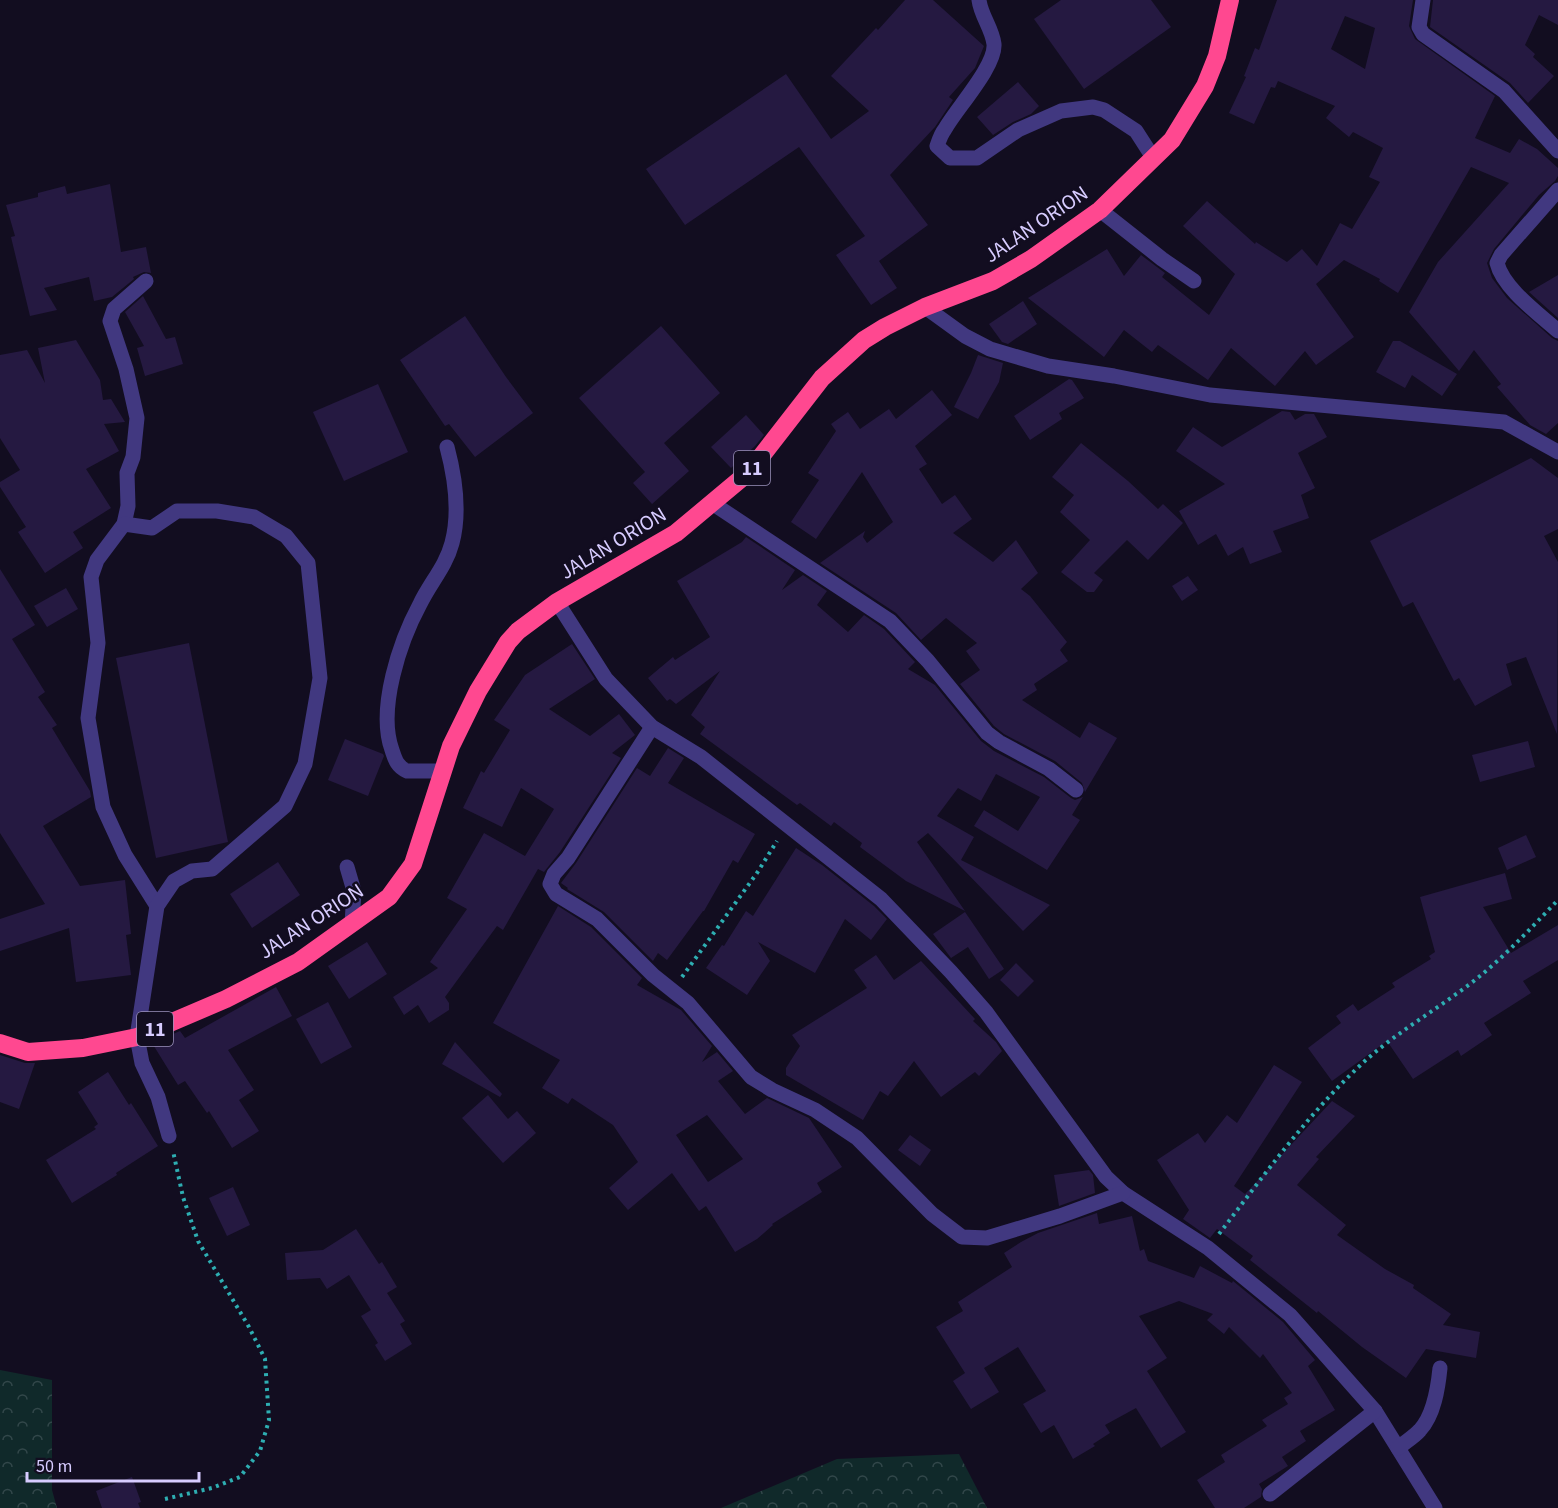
<svg xmlns="http://www.w3.org/2000/svg" width="1558" height="1508" font-family="'Source Sans 3',sans-serif">
<style>
.forest{fill:url(#forest-crowns)}
.building{fill:#251941;fill-rule:evenodd}
.lines{fill:none;stroke-linecap:round;stroke-linejoin:round}
.path{stroke:#2eaeb2;stroke-width:4;stroke-dasharray:3 4.5;stroke-linecap:butt}
.minor{stroke:#413880;stroke-width:15}
.highway{stroke:#ff4890;stroke-width:18}
.labels{text-anchor:middle;stroke-width:5;stroke-linejoin:round;paint-order:stroke}
.shield{fill:#120d20;stroke:#9c93bc;stroke-width:1.5}
.shield-label{font-size:20px;font-weight:bold;fill:#d7ccff}
.street-label{font-size:21px;fill:#d7ccff;stroke:#120d20}
</style>
<defs>
<pattern id="forest-crowns" width="20" height="18" patternUnits="userSpaceOnUse" patternTransform="scale(1.5)"><rect width="20" height="18" fill="#10292a"/><path d="M2 6a3 3 0 1 1 6 0M12 15a3 3 0 1 1 6 0" fill="none" stroke="#32474a"/></pattern>
</defs>
<rect width="100%" height="100%" fill="#120d20"/>
<g class="forest">
<polygon points="0,1370 52,1380 52,1490 57,1508 0,1508"/>
<polygon points="959,1454 987,1508 721,1508 837,1459"/>
</g>
<g class="building">
<polygon points="905,0 933,0 984,46 975,68 949,97 953,100 935,127 890,175 928,225 879,261 897,288 871,305 836,255 865,236 799,147 685,225 646,169 786,74 831,139 869,111 831,76 876,28 878,30"/>
<polygon points="1061,0 1151,0 1171,27 1084,89 1034,19"/>
<path d="M1277 0H1413L1409 26 1415 39 1495 96 1475 138 1510 153 1519 139 1537 149 1558 168V176L1555 181 1539 195 1494 249 1487 263 1492 278 1507 298 1552 338 1558 341V423L1546 434 1530 425 1497 387 1501 384 1474 350 1459 371 1409 312 1438 262 1509 183 1471 167 1398 293 1379 281 1380 279 1344 260 1316 284 1354 337 1316 365 1305 351 1275 386 1231 348 1208 380 1158 345 1152 352 1124 330 1104 357 1028 298 1107 249 1124 276 1141 255 1165 273 1162 277 1209 315 1235 274 1183 226 1207 201 1255 244 1256 242 1287 262 1302 249 1317 266 1340 223 1352 229 1380 182 1369 177 1383 148 1353 132 1349 137 1326 118 1335 106 1278 81 1275 88 1271 87 1254 124 1229 113 1246 77 1244 76 1255 48 1259 50ZM1345 16 1375 28 1365 69 1331 49Z"/>
<polygon points="1433,0 1558,0 1558,25 1539,15 1525,45 1535,54 1533,57 1554,76 1528,103 1510,83 1430,27"/>
<polygon points="1018,82 1039,106 1031,114 1013,122 993,135 977,117"/>
<polygon points="110,184 121,252 146,247 151,273 144,272 133,277 134,279 112,297 94,301 89,277 44,288 57,310 30,316 11,237 15,236 6,205 38,197 38,193 65,186 67,194"/>
<polygon points="1558,275 1558,318 1529,292"/>
<polygon points="143,296 166,339 175,337 183,364 145,376 137,348 144,346 125,312"/>
<polygon points="1023,301 1037,324 1008,344 1002,342 989,324"/>
<polygon points="465,316 506,377 533,413 475,457 449,424 445,426 400,360"/>
<polygon points="661,326 720,393 664,443 689,471 652,504 633,483 645,472 579,398"/>
<polygon points="76,340 100,380 103,400 111,399 125,422 104,424 119,451 86,469 111,508 73,532 83,548 45,573 18,532 26,527 0,487 0,482 20,470 0,438 0,355 27,350 45,383 38,348"/>
<polygon points="1393,341 1400,341 1457,374 1442,396 1412,375 1405,388 1376,372"/>
<polygon points="978,355 1003,363 999,382 978,419 954,407 971,373"/>
<polygon points="1069,379 1072,380 1084,398 1059,413 1062,419 1030,440 1014,416"/>
<polygon points="378,384 408,452 344,481 313,412"/>
<polygon points="932,390 952,415 915,446 927,464 919,469 942,504 955,495 972,519 953,533 993,562 1016,540 1038,573 1021,589 1030,596 1067,642 1060,650 1068,661 1034,684 1037,690 1022,700 1080,738 1089,722 1117,738 1085,792 1082,783 1055,761 1004,734 994,726 960,684 980,670 966,651 977,643 946,618 921,640 896,613 820,563 865,531 863,537 867,543 893,522 862,472 816,539 791,522 819,480 808,473 836,431 831,424 848,412 860,429 889,409 896,419"/>
<polygon points="1282,411 1290,412 1295,420 1305,414 1314,414 1327,437 1298,453 1315,488 1301,495 1309,518 1273,531 1282,552 1250,564 1243,547 1228,556 1216,534 1198,545 1179,511 1225,484 1176,451 1193,427 1222,447"/>
<polygon points="746,415 764,435 755,446 731,468 711,447"/>
<polygon points="1081,443 1128,481 1158,509 1163,504 1183,523 1148,560 1127,540 1094,573 1103,580 1094,592 1087,592 1061,572 1090,540 1060,512 1074,495 1052,477"/>
<polygon points="1531,458 1558,478 1558,529 1544,536 1558,562 1557,734 1526,657 1506,664 1512,685 1475,706 1459,678 1454,681 1413,602 1403,607 1370,541"/>
<polygon points="746,537 795,570 782,590 803,575 827,591 817,605 848,632 864,615 884,629 915,662 908,669 935,685 981,741 994,751 1044,777 1071,798 1075,800 1083,797 1072,815 1080,820 1047,870 974,826 984,810 1018,831 1040,797 996,774 981,801 958,788 937,816 974,837 961,860 1050,905 1023,931 928,833 917,842 965,911 906,881 860,847 862,843 834,822 831,826 800,803 797,805 700,734 705,727 691,715 720,671 676,704 670,699 667,701 648,678 673,657 675,660 710,637 677,581 742,542"/>
<polygon points="0,569 35,625 12,639 45,692 38,697 57,725 52,728 90,791 91,797 43,826 80,886 125,880 131,934 126,935 131,975 76,982 69,928 0,951 0,919 45,904 0,833"/>
<polygon points="1188,576 1198,590 1182,601 1172,586"/>
<polygon points="66,588 78,609 47,627 34,606"/>
<polygon points="189,643 228,842 156,858 116,658"/>
<polygon points="572,644 595,679 549,709 590,736 619,714 635,735 612,753 621,758 560,852 544,872 538,869 503,930 497,926 445,997 449,1003 449,1010 429,1023 418,1005 404,1015 393,997 438,968 430,962 467,909 447,898 484,833 525,856 554,809 521,788 502,827 463,808 481,771 484,773 510,730 494,720 525,675"/>
<polygon points="345,739 383,754 384,756 368,796 328,780"/>
<polygon points="1528,741 1535,767 1480,782 1472,755"/>
<polygon points="668,748 684,758 668,783 755,834 738,863 733,860 704,911 703,911 667,960 658,953 653,961 604,912 567,889 568,888 561,883 576,863 637,768 650,776"/>
<polygon points="1526,835 1536,857 1507,870 1498,848"/>
<polygon points="796,848 822,865 874,906 887,919 871,940 845,919 815,973 758,942 770,961 747,995 706,968 722,945 724,946 746,911 753,916"/>
<polygon points="278,862 300,895 252,928 230,894"/>
<polygon points="1505,873 1512,899 1483,907 1511,953 1558,925 1558,960 1523,981 1531,993 1484,1023 1492,1035 1461,1056 1458,1050 1413,1079 1387,1041 1332,1081 1308,1048 1341,1023 1336,1016 1353,1004 1358,1011 1395,987 1392,983 1431,959 1429,956 1435,952 1420,897"/>
<path d="M558 906 591 927 642 978 637 985 681 1010 712 1046 702 1062 717 1052 733 1071 718 1081 745 1114 767 1098 809 1118 842 1167 817 1183 822 1192 772 1224 773 1225 757 1239 735 1252 706 1206 699 1211 672 1173 628 1210 609 1188 638 1162 613 1125 572 1098 568 1104 542 1088 560 1060 493 1023ZM707 1115 743 1159 708 1182 676 1135Z"/>
<polygon points="965,912 1004,969 989,979 968,947 951,958 933,934"/>
<polygon points="367,942 387,974 349,999 328,966"/>
<polygon points="876,955 894,980 921,961 975,1019 973,1021 996,1042 1002,1051 979,1076 975,1072 941,1097 914,1061 888,1096 880,1091 863,1120 786,1075 786,1068 800,1046 792,1035 867,988 854,970"/>
<polygon points="1016,963 1034,981 1018,997 1000,980"/>
<polygon points="276,987 292,1016 228,1050 254,1090 239,1100 259,1131 232,1148 209,1111 207,1113 185,1081 178,1085 152,1043 180,1031 185,1038"/>
<polygon points="328,1002 352,1047 321,1064 296,1019"/>
<polygon points="455,1042 502,1094 500,1097 442,1064"/>
<polygon points="0,1055 25,1063 35,1063 19,1109 0,1102"/>
<polygon points="1274,1065 1302,1082 1234,1186 1245,1194 1332,1101 1355,1116 1316,1157 1319,1159 1297,1185 1346,1225 1337,1235 1385,1269 1414,1285 1413,1288 1451,1314 1443,1325 1480,1332 1476,1358 1426,1349 1406,1378 1362,1347 1318,1311 1317,1313 1250,1260 1253,1256 1217,1229 1210,1238 1183,1219 1189,1210 1157,1160 1198,1133 1205,1143 1227,1115 1237,1123"/>
<polygon points="108,1072 129,1105 131,1103 158,1146 116,1173 117,1175 72,1203 46,1160 96,1129 94,1127 98,1124 78,1092"/>
<polygon points="488,1095 508,1119 517,1111 536,1133 503,1163 462,1118"/>
<polygon points="910,1135 931,1150 920,1166 898,1150"/>
<polygon points="1089,1170 1093,1175 1095,1193 1059,1206 1054,1175"/>
<polygon points="233,1187 250,1225 227,1236 209,1198"/>
<polygon points="1097,1213 1099,1224 1132,1216 1140,1251 1144,1249 1148,1261 1194,1278 1200,1266 1232,1283 1233,1281 1283,1322 1315,1360 1308,1366 1335,1410 1300,1431 1306,1441 1282,1457 1288,1466 1259,1484 1262,1489 1261,1497 1244,1508 1215,1508 1197,1480 1225,1462 1221,1455 1267,1426 1262,1420 1288,1404 1284,1398 1292,1393 1263,1354 1260,1358 1229,1327 1224,1334 1207,1320 1213,1314 1179,1301 1139,1316 1167,1358 1147,1371 1186,1432 1161,1448 1136,1408 1105,1425 1110,1433 1093,1444 1095,1446 1073,1459 1054,1425 1041,1433 1023,1404 1046,1391 1018,1347 984,1368 999,1392 971,1409 953,1381 965,1373 936,1327 963,1311 958,1302 1012,1267 1004,1253 1021,1242 1038,1233"/>
<polygon points="356,1229 379,1264 382,1262 397,1287 387,1293 405,1321 400,1324 412,1344 385,1361 375,1345 378,1343 361,1316 371,1310 349,1275 327,1289 320,1278 287,1280 285,1253 323,1250"/>
<polygon points="132,1477 141,1502 138,1503 140,1508 102,1508 96,1491"/>
</g>
<g class="lines">
<g class="path">
<polyline points="682,977 757,873 777,841"/>
<path d="M1219 1234C1265 1174 1310 1111 1366 1060 1401 1029 1443 1006 1480 976 1508 953 1533 926 1558 900"/>
<polyline points="165,1499 212,1488 240,1477 260,1451 269,1420 265,1359 249,1327 198,1241 183,1197 173,1151"/>
</g>
<g class="minor">
<path d="M979 0C981 16 992 28 994 44 996 66 956 109 945 129 941 134 939 140 937 146L950 158H977L1018 130 1061 111 1093 107 1104 110 1136 131 1154 159"/>
<polyline points="1423,0 1419,27 1423,34 1504,91 1558,151"/>
<path d="M1558 190 1501 255 1497 263C1503 288 1539 314 1558 331"/>
<polyline points="1100,210 1162,259 1194,281"/>
<polyline points="146,281 114,309 110,321 126,369 137,418 133,457 127,473 128,506 124,524 97,560 91,577 98,643 88,718 103,807 125,855 157,906"/>
<polyline points="925,307 965,336 990,349 1048,366 1114,376 1210,395 1504,422 1558,452"/>
<polyline points="712,503 890,621 928,661 987,733 999,742 1049,769 1076,790"/>
<polyline points="124,524 152,528 177,511 217,511 254,517 286,536 308,563 320,678 305,764 285,806 212,869 192,871 174,881 157,906 137,1037 142,1063 158,1097 169,1136"/>
<polyline points="557,602 606,679 652,727 701,757 881,899 951,972 986,1012 1106,1177 1123,1193 1208,1248 1290,1315 1375,1411 1435,1508"/>
<polyline points="652,727 568,858 554,874 550,884 556,894 597,919 653,975 688,1003 751,1077 772,1090 815,1110 857,1138 932,1214 962,1237 987,1238 1060,1216 1123,1193"/>
<path d="M443 771H407C397 767 395 759 392 750 377 709 400 641 420 604 430 583 446 566 452 543 460 513 455 477 447 447"/>
<polyline points="347,867 354,891 352,924"/>
<path d="M1398 1448C1405 1442 1414 1437 1420 1430 1434 1415 1438 1388 1440 1368"/>
<polyline points="1270,1494 1375,1411"/>
</g>
<polyline class="highway" points="0,1043 28,1052 83,1048 137,1037 226,999 298,962 389,897 413,864 451,746 478,691 508,642 518,631 557,602 676,533 749,472 822,378 864,340 885,327 925,307 993,281 1031,259 1100,210 1172,140 1205,86 1217,56 1230,0"/>
</g>
<g class="labels">
<g class="shield">
<rect x="734" y="451" width="36" height="34" rx="4.5"/>
<rect x="137" y="1012" width="36" height="34" rx="4.5"/>
</g>
<g class="shield-label">
<text x="752" y="475">11</text>
<text x="155" y="1036">11</text>
</g>
<g class="street-label">
<text transform="translate(1036 224) rotate(-34)" y="7">JALAN ORION</text>
<text transform="translate(613 543) rotate(-31)" y="7">JALAN ORION</text>
<text transform="translate(311 921) rotate(-33)" y="7">JALAN ORION</text>
</g>
</g>
<path d="M27 1472v9h172v-9" fill="none" stroke="#d7ccff" stroke-width="3"/>
<text x="36" y="1472" font-size="18" fill="#d7ccff" stroke="#120d20" stroke-width="4.5" paint-order="stroke">50 m</text>
</svg>
